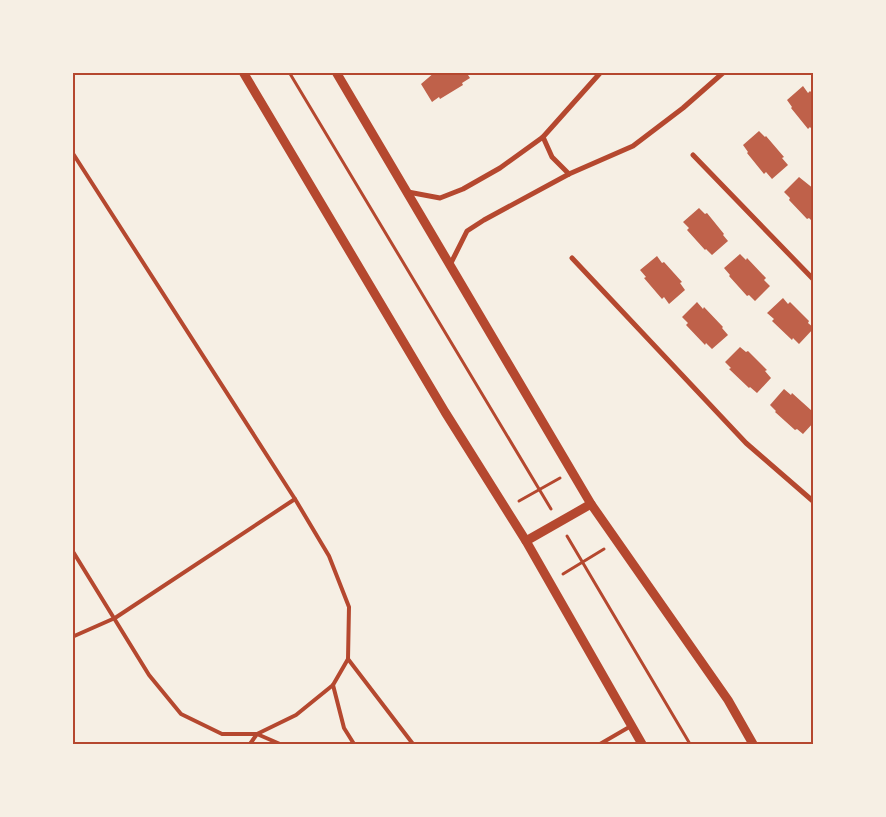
<svg xmlns="http://www.w3.org/2000/svg" width="886" height="817" font-family="Roboto,sans-serif">
<style>
.building{fill:#bf614a}
.lines{fill:none;stroke-linecap:round;stroke-linejoin:round}
.path{stroke:#b5482f;stroke-width:3}
.service{stroke:#b5482f;stroke-width:4}
.minor{stroke:#b5482f;stroke-width:5}
.tertiary{stroke:#b5482f;stroke-width:9}
.neatline{fill:none;stroke:#b5482f;stroke-width:2}
</style>
<rect width="100%" height="100%" fill="#f6efe4"/>
<g class="building">
<polygon points="435,72 466,72 470,78 462,83 463,85 440,99 439,97 432,102 421,84"/>
<polygon points="803,86 808,93 810,91 814,95 814,132 810,127 808,129 791,108 792,107 787,100"/>
<polygon points="759,131 765,137 766,136 784,157 782,158 788,165 772,179 766,172 764,174 747,153 748,152 743,145"/>
<polygon points="799,177 814,189 814,223 809,218 807,219 789,200 790,198 784,192"/>
<polygon points="699,208 705,214 707,213 724,234 723,235 728,241 712,255 706,249 705,250 687,230 689,228 683,222"/>
<polygon points="740,254 746,260 747,258 766,278 764,280 770,286 755,301 749,295 747,296 729,276 730,275 724,268"/>
<polygon points="657,256 662,263 664,262 682,282 680,283 685,290 669,304 664,297 662,299 644,278 646,277 640,270"/>
<polygon points="783,298 788,304 790,302 809,321 808,323 814,328 799,344 793,338 792,340 772,321 774,319 767,313"/>
<polygon points="697,302 703,309 704,307 723,327 722,328 728,335 712,349 706,343 705,345 686,325 688,323 682,317"/>
<polygon points="740,347 746,352 748,351 767,370 765,371 771,378 757,393 750,387 749,388 729,369 731,368 725,362"/>
<polygon points="784,389 791,395 792,393 812,411 811,413 814,415 814,422 803,434 797,429 795,430 775,412 776,411 770,405"/>
</g>
<g class="lines">
<g class="path">
<polyline points="289,72 551,509"/>
<polyline points="519,501 560,478"/>
<polyline points="567,536 690,744"/>
<polyline points="563,574 604,549"/>
</g>
<g class="service">
<polyline points="72,152 295,499 329,556 349,607 348,659 333,685 296,715 257,734 222,734 181,714 149,675 72,550"/>
<polyline points="72,637 115,618 295,499"/>
<polyline points="348,659 413,744"/>
<polyline points="333,685 344,728 354,744"/>
<polyline points="250,744 257,734 280,744"/>
<polyline points="600,744 631,726"/>
</g>
<g class="minor">
<polyline points="543,137 552,157 569,174"/>
<polyline points="693,155 814,280"/>
<polyline points="408,192 440,198 463,189 500,168 543,137 601,72"/>
<polyline points="572,258 746,443 814,502"/>
<polyline points="450,265 467,231 484,220 569,174 633,146 683,108 724,72"/>
</g>
<g class="tertiary">
<polyline points="243,72 445,412 526,541 642,744"/>
<polyline points="336,72 591,504 728,700 753,744"/>
<polyline points="526,541 591,504"/>
</g>
</g>
<rect width="886" height="817" fill="none" stroke="#f6efe4" stroke-width="148"/>
<rect x="74" y="74" width="738" height="669" class="neatline"/>
</svg>
